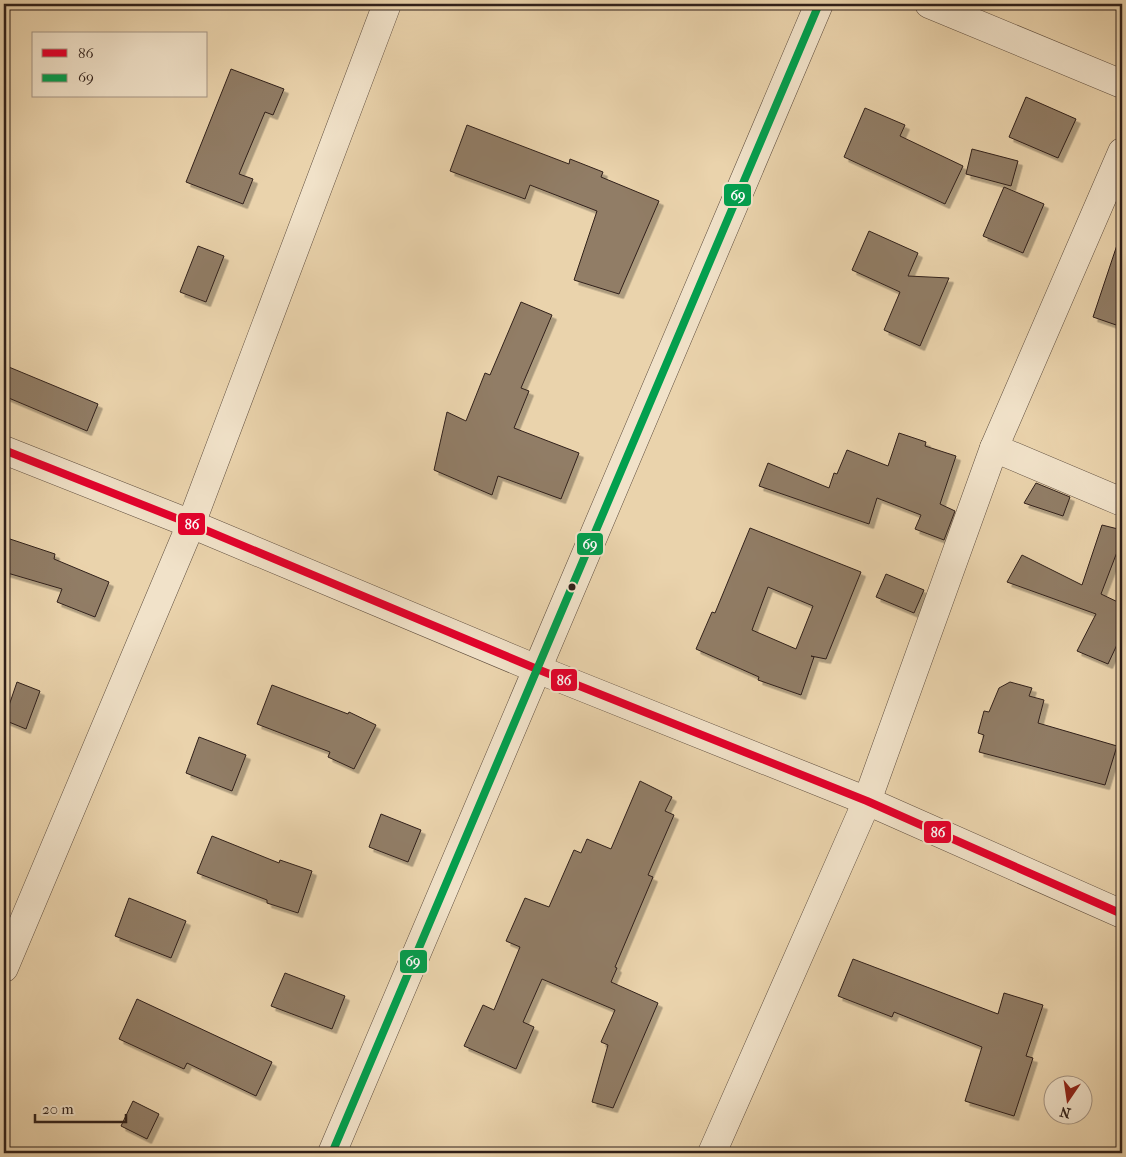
<svg xmlns="http://www.w3.org/2000/svg" width="1126" height="1157" font-family="'IM FELL French Canon',serif">
<style>
.building{fill:#917d66;stroke:#30201a;fill-rule:evenodd;filter:url(#shadow)}
.lines{fill:none;stroke-linecap:round;stroke-linejoin:round}
.street-casing{stroke:#5e4d3e;stroke-width:29}
.street{stroke:#f1e2c9;stroke-width:28}
.bus-1-casing{stroke:#f1e2c9;stroke-width:11}
.bus-2-casing{stroke:#f1e2c9;stroke-width:11}
.bus-1{stroke:#e4002b;stroke-width:8}
.bus-2{stroke:#029f4e;stroke-width:8}
.bus-dot{fill:#30201a;stroke:#f1e2c9;stroke-width:2}
.line-badge{stroke:#f1e2c9;stroke-width:2}
.badge-label{font-size:14px;text-anchor:middle;font-weight:bold;fill:#fff}
</style>
<defs>
<filter id="shadow"><feDropShadow dx="4.5" dy="4.5" stdDeviation="0" flood-color="#0004"/></filter>
</defs>
<rect width="100%" height="100%" fill="#ead3ac"/>
<filter id="stains"><feTurbulence type="fractalNoise" baseFrequency=".004" numOctaves="4"/><feColorMatrix values="0 0 0 0 .2 0 0 0 0 .09 0 0 0 0 .02 0 0 0 .5 -.17"/></filter>
<radialGradient id="worn" r=".72"><stop offset=".6" stop-color="#630" stop-opacity="0"/><stop offset="1" stop-color="#630" stop-opacity=".3"/></radialGradient>
<g class="building">
<polygon points="231,69 284,89 273,115 265,112 239,174 253,179 243,204 186,182"/>
<polygon points="1026,97 1076,119 1058,158 1009,137"/>
<polygon points="865,108 905,125 900,136 963,166 945,204 844,157"/>
<polygon points="467,125 569,164 570,159 603,172 601,177 659,201 619,294 574,280 597,211 530,185 525,199 450,171"/>
<polygon points="972,149 1018,161 1011,186 966,174"/>
<polygon points="1004,187 1044,204 1023,253 983,236"/>
<polygon points="869,231 918,253 908,276 949,278 920,346 884,330 900,292 852,270"/>
<polygon points="1118,242 1122,243 1122,327 1093,317"/>
<polygon points="198,246 224,256 206,302 180,292"/>
<polygon points="521,302 552,315 521,388 529,391 514,428 579,453 561,499 498,476 492,495 434,470 447,412 466,421 485,373 490,375"/>
<polygon points="4,365 98,404 87,431 4,396"/>
<polygon points="899,433 926,442 925,446 956,456 940,504 955,511 944,540 915,529 921,515 877,498 869,524 759,486 768,463 829,488 834,473 837,474 847,450 888,466"/>
<polygon points="1036,483 1070,497 1063,516 1024,503"/>
<polygon points="1102,525 1122,530 1122,539 1101,594 1122,604 1122,634 1108,664 1077,651 1096,614 1007,582 1022,555 1082,585"/>
<path d="M750 528 861 572 826 659 811 656 814 657 801 695 758 680 759 677 696 649 712 612 715 613ZM768 587 813 606 796 649 752 630Z"/>
<polygon points="4,537 55,554 54,559 109,582 95,617 57,602 62,589 4,572"/>
<polygon points="886,574 924,590 914,613 876,597"/>
<polygon points="17,682 40,691 26,729 4,720"/>
<polygon points="1010,682 1032,688 1029,696 1044,700 1038,723 1117,746 1105,785 979,752 984,735 978,733 984,711 989,712 999,688"/>
<polygon points="272,685 348,714 349,712 376,725 354,769 328,757 330,752 257,724"/>
<polygon points="199,737 246,755 232,791 186,773"/>
<polygon points="640,781 672,797 665,811 674,815 648,875 653,877 615,967 617,968 611,982 658,1003 613,1108 592,1102 608,1045 601,1042 615,1010 542,979 523,1022 534,1027 516,1069 464,1046 483,1005 494,1010 520,947 506,941 525,898 549,907 574,850 581,853 587,839 611,849"/>
<polygon points="381,814 421,830 408,862 369,847"/>
<polygon points="212,836 279,863 280,860 312,871 298,913 267,903 267,900 197,873"/>
<polygon points="129,898 186,921 171,958 115,936"/>
<polygon points="853,959 998,1014 1004,993 1043,1005 1026,1056 1033,1058 1014,1116 965,1101 982,1047 894,1012 892,1017 838,996"/>
<polygon points="285,973 345,996 332,1029 271,1006"/>
<polygon points="137,999 272,1062 256,1096 187,1063 184,1069 119,1039"/>
<polygon points="133,1101 159,1114 147,1139 121,1126"/>
</g>
<g class="lines">
<defs>
<g id="street">
<polyline points="929,4 1122,84"/>
<polyline points="994,448 1122,502"/>
<polyline points="4,450 191,524 537,669 867,801 1122,914"/>
<polyline points="4,968 191,524 387,4"/>
<polyline points="332,1153 819,4"/>
<polyline points="712,1153 867,801 994,448 1122,152"/>
</g>
</defs>
<use href="#street" class="street-casing"/>
<use href="#street" class="street"/>
<defs>
<polyline id="bus-1" points="4,450 191,524 537,669 867,801 1122,914"/>
<polyline id="bus-2" points="332,1153 819,4"/>
</defs>
<use href="#bus-1" class="bus-1-casing"/>
<use href="#bus-2" class="bus-2-casing"/>
<use href="#bus-1" class="bus-1"/>
<use href="#bus-2" class="bus-2"/>
</g>
<circle class="bus-dot" cx="572" cy="587" r="4.5"/>
<g class="line-badge">
<rect x="723" y="183" width="29" height="24" rx="5" fill="#029f4e"/>
<rect x="177" y="512" width="29" height="24" rx="5" fill="#e4002b"/>
<rect x="576" y="532" width="28" height="24" rx="5" fill="#029f4e"/>
<rect x="550" y="668" width="28" height="24" rx="5" fill="#e4002b"/>
<rect x="923" y="820" width="29" height="24" rx="5" fill="#e4002b"/>
<rect x="399" y="949" width="29" height="25" rx="5" fill="#029f4e"/>
</g>
<g class="badge-label">
<text x="738" y="200">69</text>
<text x="192" y="529">86</text>
<text x="590" y="549">69</text>
<text x="564" y="685">86</text>
<text x="938" y="837">86</text>
<text x="413" y="966">69</text>
</g>
<rect width="1126" height="1157" fill="none" stroke="#ead3ac" stroke-width="20"/>
<rect x="5" y="5" width="1116" height="1147" fill="none" stroke="#30201a" stroke-width="2.5"/>
<rect x="10" y="10" width="1106" height="1137" fill="none" stroke="#30201a"/>
<rect x="32" y="32" width="175" height="65" fill="#f1e2c9" stroke="#a49483"/>
<rect x="42" y="49" width="25" height="8" fill="#e4002b" stroke="#a49483"/>
<text x="78" y="58" font-size="15" fill="#30201a">86</text>
<rect x="42" y="74" width="25" height="8" fill="#029f4e" stroke="#a49483"/>
<text x="78" y="82" font-size="15" fill="#30201a">69</text>
<g transform="translate(1068 1100) rotate(193)"><circle r="24" fill="#f1e2c9" stroke="#a49483"/>
<path d="M0-4L9 19L0 12L-9 19Z" fill="#8f2418"/>
<text y="-8" font-size="14" font-weight="bold" text-anchor="middle" fill="#30201a">N</text>
</g>
<path d="M35 1114v8h91v-8" fill="none" stroke="#30201a" stroke-width="2.5"/>
<text x="42" y="1114" font-size="15" fill="#30201a" stroke="#f1e2c9" stroke-width="4" paint-order="stroke">20 m</text>
<rect width="100%" height="100%" filter="url(#stains)"/>
<rect width="100%" height="100%" fill="url(#worn)"/>
</svg>
